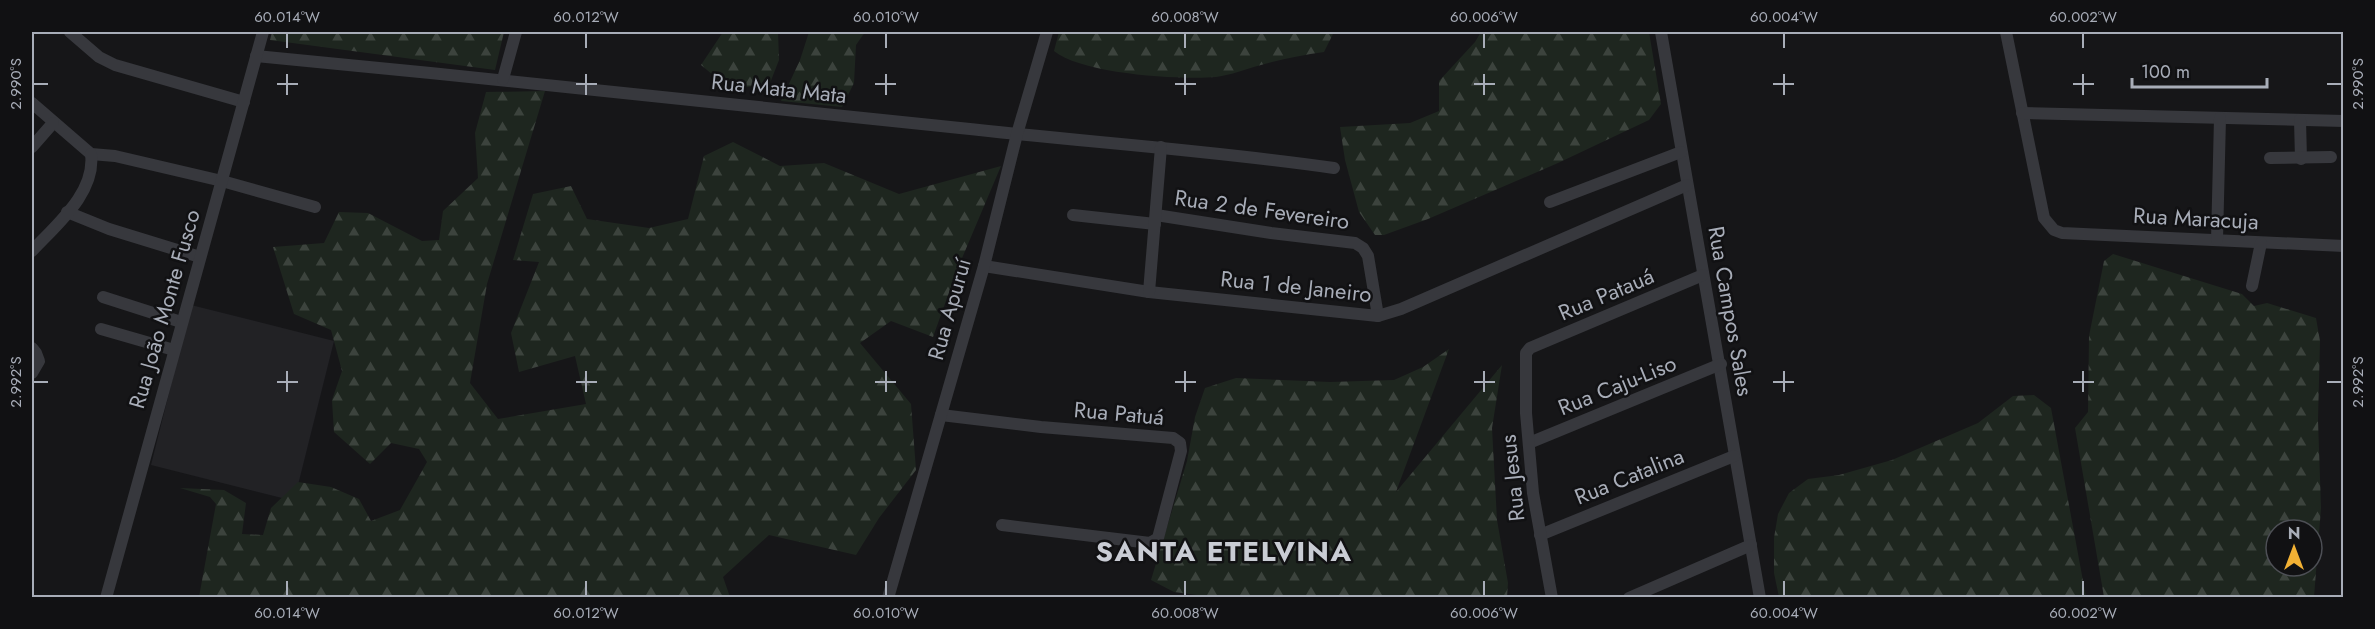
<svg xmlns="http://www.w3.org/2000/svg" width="2375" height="629" font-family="Jost,sans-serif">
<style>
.built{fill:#222225}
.forest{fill:url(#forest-firs);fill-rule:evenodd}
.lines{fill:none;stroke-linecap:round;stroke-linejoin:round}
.minor{stroke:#37383d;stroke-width:12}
.ticks{fill:none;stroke:#a8adb8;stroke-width:2}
.labels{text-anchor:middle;stroke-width:5;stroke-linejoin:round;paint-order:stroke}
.street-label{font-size:22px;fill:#a8adb8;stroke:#111113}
.district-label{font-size:28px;font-weight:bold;letter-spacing:1.5px;fill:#c9ccd4;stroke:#111113}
.neatline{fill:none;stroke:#a8adb8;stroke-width:2}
.ticks-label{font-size:15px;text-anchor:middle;fill:#a8adb8}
</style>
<defs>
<pattern id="forest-firs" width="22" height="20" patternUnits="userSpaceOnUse" patternTransform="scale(1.5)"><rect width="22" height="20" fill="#1e261f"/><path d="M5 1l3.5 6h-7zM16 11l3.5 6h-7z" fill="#3c433d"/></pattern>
</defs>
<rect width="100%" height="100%" fill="#161618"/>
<polygon class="built" points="191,305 334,341 294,501 151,465"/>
<g class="forest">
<polygon points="272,32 504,32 495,70 270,40"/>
<polygon points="723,32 778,32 779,60 770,83 731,90 701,65"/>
<polygon points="809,32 865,32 856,45 854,83 842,107 781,101 800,60"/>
<path d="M1059 32H1334L1324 52C1303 55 1282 59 1261 65 1246 69 1231 75 1216 77 1179 80 1082 74 1054 51Z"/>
<polygon points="1481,32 1649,32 1661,104 1649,120 1558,163 1428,219 1384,235 1375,235 1359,212 1345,160 1340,127 1410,123 1439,111 1439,81 1475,42"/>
<polygon points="545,91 487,284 470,383 498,419 586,404 575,356 519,372 511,333 539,262 513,260 533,194 571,186 587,219 649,228 688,219 704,156 733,142 780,166 824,163 899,194 1001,166 957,270 933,337 891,321 860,343 911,404 916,470 879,518 856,555 769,535 723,577 730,597 199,597 216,504 210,497 180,488 224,490 246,503 242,534 263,535 271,508 298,482 331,487 359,499 371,521 400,510 427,462 419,449 391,443 370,464 334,432 332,400 342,371 331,330 294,314 273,247 324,243 339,212 368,213 422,241 439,240 443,211 478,178 475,133 486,92"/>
<path d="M2113 254 2242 294 2254 306 2267 303 2316 318 2320 341 2318 420 2321 508 2314 597H2104L2075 428 2088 412 2089 336 2104 261ZM2276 530H2312V566H2276Z"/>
<polygon points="1449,349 1396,492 1502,365 1492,428 1497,520 1508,583 1507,597 1220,598 1174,592 1151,580 1187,461 1195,417 1205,388 1236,378 1330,382 1394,380 1423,367"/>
<polygon points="2034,395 2051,408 2086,597 1779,597 1774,573 1774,538 1778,514 1789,493 1808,479 1839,475 1892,460 1978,423 2013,396"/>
</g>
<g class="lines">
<g class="minor">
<polyline points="70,32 99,57 115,65 244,102"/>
<polyline points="1661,32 1760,598"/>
<polyline points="2006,32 2044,218 2054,230 2062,233 2344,246"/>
<path d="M256 56C491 78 726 104 960 128 1085 142 1209 150 1334 168"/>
<polyline points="503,79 516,32"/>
<polyline points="32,103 91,154 115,156 222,181 315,207"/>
<polyline points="2022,113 2344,121"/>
<polyline points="2300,120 2301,159"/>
<polyline points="32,147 53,123"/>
<polyline points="2270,158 2331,157"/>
<polyline points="1550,202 1681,152"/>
<polyline points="67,212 109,229 200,257"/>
<polyline points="1073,215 1155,224"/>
<polyline points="1156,215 1271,233 1355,243 1363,248 1368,256 1378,316"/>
<polyline points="2217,240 2220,118"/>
<path d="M32 251C56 225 96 193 91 154"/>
<polyline points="984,266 1149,292 1378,316 1401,309 1687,185"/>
<polyline points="2252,286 2261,243"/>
<polyline points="1149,292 1161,147"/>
<polyline points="103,297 181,322"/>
<polyline points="101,329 174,350"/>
<polyline points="32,348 36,353 39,361 32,373"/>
<polyline points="941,415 1041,427 1173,438 1180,443 1181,451 1158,538 1150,543 1002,525"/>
<polyline points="1529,443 1721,364"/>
<polyline points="1540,535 1734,456"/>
<polyline points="106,598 263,32"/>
<polyline points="888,598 984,266 1017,134 1047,32"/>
<polyline points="1552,598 1533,493 1526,413 1526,353 1530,348 1703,275"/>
<polyline points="1629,598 1751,545"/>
</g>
</g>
<path class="ticks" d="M287 33V48M586 33V48M886 33V48M1185 33V48M1484 33V48M1784 33V48M2083 33V48M287 74V95M586 74V95M886 74V95M1185 74V95M1484 74V95M1784 74V95M2083 74V95M33 84H48M277 84H298M576 84H597M875 84H896M1175 84H1196M1474 84H1495M1773 84H1794M2073 84H2094M2327 84H2342M287 371V392M586 371V392M886 371V392M1185 371V392M1484 371V392M1784 371V392M2083 371V392M33 382H48M277 382H298M576 382H597M875 382H896M1175 382H1196M1474 382H1495M1773 382H1794M2073 382H2094M2327 382H2342M287 581V596M586 581V596M886 581V596M1185 581V596M1484 581V596M1784 581V596M2083 581V596"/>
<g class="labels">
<g class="street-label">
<text transform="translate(779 88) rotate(6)" y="8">Rua Mata Mata</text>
<text transform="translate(1262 209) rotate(8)" y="8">Rua 2 de Fevereiro</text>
<text transform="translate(2196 218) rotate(3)" y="8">Rua Maracuja</text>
<text transform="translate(1296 286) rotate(6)" y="8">Rua 1 de Janeiro</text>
<text transform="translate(1606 294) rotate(-23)" y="8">Rua Patauá</text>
<text transform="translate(164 309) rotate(-74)" y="8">Rua João Monte Fusco</text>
<text transform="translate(949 309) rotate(-74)" y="8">Rua Apuruí</text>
<text transform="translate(1731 311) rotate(80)" y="8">Rua Campos Sales</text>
<text transform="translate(1617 385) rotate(-22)" y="8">Rua Caju-Liso</text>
<text transform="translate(1119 413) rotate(5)" y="8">Rua Patuá</text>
<text transform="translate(1629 476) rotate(-22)" y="8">Rua Catalina</text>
<text transform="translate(1512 478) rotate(-96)" y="8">Rua Jesus</text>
</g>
<g class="district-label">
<text x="1224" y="561">SANTA ETELVINA</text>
</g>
</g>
<rect width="2375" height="629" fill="none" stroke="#111113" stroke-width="66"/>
<g transform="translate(2294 548)"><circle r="28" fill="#111113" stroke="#4d4f55" stroke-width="1.5"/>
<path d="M0-4.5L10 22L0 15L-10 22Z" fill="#f2b134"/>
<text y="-9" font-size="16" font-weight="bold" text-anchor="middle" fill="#a8adb8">N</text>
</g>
<path d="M2132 78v9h135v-9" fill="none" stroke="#a8adb8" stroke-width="3"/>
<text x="2141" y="78" font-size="18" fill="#a8adb8" stroke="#111113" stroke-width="4.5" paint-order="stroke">100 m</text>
<rect x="33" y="33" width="2309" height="563" class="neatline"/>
<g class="ticks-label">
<text x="287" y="22">60.014°W</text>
<text x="586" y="22">60.012°W</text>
<text x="886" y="22">60.010°W</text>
<text x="1185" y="22">60.008°W</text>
<text x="1484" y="22">60.006°W</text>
<text x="1784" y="22">60.004°W</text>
<text x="2083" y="22">60.002°W</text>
<text transform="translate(16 84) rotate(-90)" y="5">2.990°S</text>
<text transform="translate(2358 84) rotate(-90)" y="5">2.990°S</text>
<text transform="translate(16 382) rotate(-90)" y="5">2.992°S</text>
<text transform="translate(2358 382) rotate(-90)" y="5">2.992°S</text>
<text x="287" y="618">60.014°W</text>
<text x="586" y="618">60.012°W</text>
<text x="886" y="618">60.010°W</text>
<text x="1185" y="618">60.008°W</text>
<text x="1484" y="618">60.006°W</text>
<text x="1784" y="618">60.004°W</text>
<text x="2083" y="618">60.002°W</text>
</g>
</svg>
